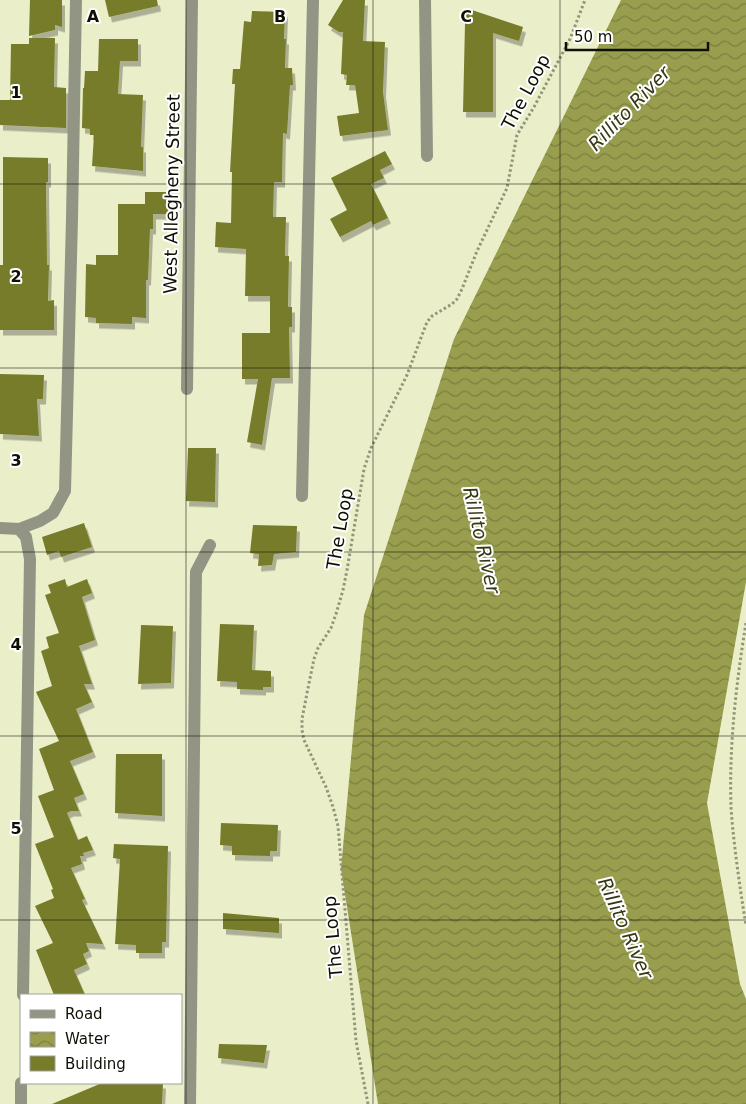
<svg xmlns="http://www.w3.org/2000/svg" width="746" height="1104" font-family="'DejaVu Sans',sans-serif">
<style>
.water{fill:url(#water-waves)}
.building{fill:#777c29;filter:url(#shadow)}
.lines{fill:none;stroke-linecap:round;stroke-linejoin:round}
.path{stroke:#92957a;stroke-width:3;stroke-dasharray:2.5 2.5;stroke-linecap:butt}
.minor{stroke:#929484;stroke-width:12}
.grid{fill:none;stroke:#0f1004;stroke-width:1;stroke-opacity:0.55}
.labels{text-anchor:middle;stroke-width:4;stroke-linejoin:round;paint-order:stroke}
.street-label{font-size:18px;fill:#0f1004;stroke:#fff}
.water-label{font-size:19px;font-style:italic;fill:#363815;stroke:#fff}
.grid-label{font-size:16px;text-anchor:middle;font-weight:bold;fill:#0f1004;stroke:#fff;stroke-width:4;stroke-linejoin:round;paint-order:stroke}
</style>
<defs>
<pattern id="water-waves" width="16" height="10" patternUnits="userSpaceOnUse" patternTransform="scale(1.25)"><rect width="16" height="10" fill="#999e4e"/><path d="M0 5q4-4 8 0t8 0" fill="none" stroke="#7b7f3f"/></pattern>
<filter id="shadow"><feDropShadow dx="3" dy="5.5" stdDeviation="0" flood-color="#0004"/></filter>
</defs>
<rect width="100%" height="100%" fill="#eaefc9"/>
<polygon class="water" points="621,0 746,0 746,582 707,803 740,984 746,999 746,1104 378,1104 341,869 364,615 454,339"/>
<g class="building">
<polygon points="30,0 62,0 62,27 55,25 55,30 29,36"/>
<polygon points="105,0 157,0 158,6 109,17"/>
<polygon points="343,0 365,0 363,41 385,42 383,92 388,130 340,136 337,116 359,113 355,85 346,85 347,75 341,74 343,32 339,32 328,25"/>
<polygon points="466,8 523,27 519,41 493,33 493,112 463,112 465,23 462,22"/>
<polygon points="252,11 285,12 284,39 286,39 285,68 292,68 293,85 290,85 287,134 283,133 282,182 274,182 273,217 286,217 285,256 289,256 288,307 292,307 292,327 289,327 290,378 272,378 262,445 247,442 258,379 242,379 242,333 270,333 270,296 245,296 246,249 215,247 216,222 231,223 232,172 230,172 235,84 232,84 233,69 240,69 244,21 251,22"/>
<polygon points="29,38 55,38 54,87 66,88 66,128 0,125 0,100 10,100 11,44 29,44"/>
<polygon points="99,39 138,39 138,61 120,61 118,94 143,95 141,147 143,147 143,171 92,166 94,135 90,135 90,129 82,128 83,88 84,88 85,71 98,71"/>
<polygon points="385,151 392,164 380,170 384,178 371,184 388,218 373,225 371,221 340,237 330,219 347,210 331,178"/>
<polygon points="3,157 48,158 48,182 46,182 47,265 49,265 48,301 54,300 54,330 0,330 0,265 3,265"/>
<polygon points="145,192 168,192 168,214 153,214 153,229 150,229 148,280 146,280 146,318 132,317 132,324 96,323 96,318 85,317 86,264 96,265 96,255 118,255 118,204 145,204"/>
<polygon points="0,374 44,375 43,399 37,399 39,436 0,434"/>
<polygon points="188,448 216,448 215,502 186,501"/>
<polygon points="84,523 92,547 61,557 59,551 47,555 42,537"/>
<polygon points="253,525 297,526 296,552 274,554 272,565 258,566 259,554 250,553"/>
<polygon points="65,579 67,587 87,579 92,593 82,597 95,640 79,646 92,684 84,684 92,702 76,709 93,752 70,761 84,794 74,798 79,811 71,811 67,813 78,840 87,836 93,850 83,853 84,856 80,856 82,864 71,868 85,899 82,900 103,944 86,943 89,951 83,954 87,964 74,970 85,995 54,995 36,950 53,943 35,906 54,898 51,890 53,889 35,844 54,837 38,796 54,790 39,749 59,741 36,692 52,686 41,651 49,648 46,637 59,633 45,595 51,593 48,585"/>
<polygon points="220,624 254,625 252,670 271,671 271,687 263,687 263,690 237,689 237,682 217,681"/>
<polygon points="141,625 173,626 171,683 138,684"/>
<polygon points="116,754 162,754 162,816 115,813"/>
<polygon points="221,823 278,825 277,851 270,851 270,856 232,855 232,846 220,845"/>
<polygon points="114,844 168,846 166,942 162,942 162,953 136,953 136,945 115,944 120,859 113,858"/>
<polygon points="223,913 279,918 279,933 223,929"/>
<polygon points="219,1044 267,1045 264,1063 218,1058"/>
<polygon points="102,1083 163,1083 162,1104 52,1104"/>
</g>
<g class="lines">
<g class="path">
<path d="M746 623C736 684 729 746 731 807 732 824 734 840 736 857 739 880 742 902 746 925"/>
<polyline points="368,1104 356,1041 338,826 333,807 326,787 304,740 302,730 302,719 308,688 314,659 318,648 331,628 336,614 343,590 347,570 364,469 371,448 407,375 427,322 432,316 452,304 457,299 462,289 477,251 507,188 517,135 534,107 570,39 585,0"/>
</g>
<g class="minor">
<polyline points="425,0 427,156"/>
<polyline points="187,389 192,0"/>
<polyline points="302,496 313,0"/>
<polyline points="0,528 19,529 26,537 30,559 23,995"/>
<polyline points="19,529 40,521 53,513 65,491 72,219 76,0"/>
<polyline points="21,1104 21,1083"/>
<polyline points="190,1104 196,572 210,545"/>
</g>
</g>
<path class="grid" d="M186 0V1104M373 0V1104M560 0V1104M0 184H746M0 368H746M0 552H746M0 736H746M0 920H746"/>
<g class="labels">
<g class="street-label">
<text transform="translate(526 92) rotate(-62)" y="6">The Loop</text>
<text transform="translate(172 194) rotate(-89)" y="6">West Allegheny Street</text>
<text transform="translate(340 529) rotate(-80)" y="6">The Loop</text>
<text transform="translate(333 937) rotate(-95)" y="6">The Loop</text>
</g>
<g class="water-label">
<text transform="translate(629 108) rotate(-46)" y="7">Rillito River</text>
<text transform="translate(482 540) rotate(77)" y="7">Rillito River</text>
<text transform="translate(626 928) rotate(66)" y="7">Rillito River</text>
</g>
</g>
<g class="grid-label">
<text x="93" y="22">A</text>
<text x="280" y="22">B</text>
<text x="466" y="22">C</text>
<text x="16" y="98">1</text>
<text x="16" y="282">2</text>
<text x="16" y="466">3</text>
<text x="16" y="650">4</text>
<text x="16" y="834">5</text>
</g>
<rect x="20" y="994" width="162" height="90" fill="#ffffff" stroke="#9f9f9b"/>
<rect x="30" y="1010" width="25" height="8" fill="#929484" stroke="#9f9f9b"/>
<text x="65" y="1019" font-size="15" fill="#0f1004">Road</text>
<rect x="30" y="1032" width="25" height="15" fill="url(#water-waves)" stroke="#9f9f9b"/>
<text x="65" y="1044" font-size="15" fill="#0f1004">Water</text>
<rect x="30" y="1056" width="25" height="15" fill="#777c29" stroke="#9f9f9b"/>
<text x="65" y="1069" font-size="15" fill="#0f1004">Building</text>
<path d="M566 42v8h142v-8" fill="none" stroke="#0f1004" stroke-width="2.5"/>
<text x="574" y="42" font-size="15" fill="#0f1004" stroke="#ffffff" stroke-width="4" paint-order="stroke">50 m</text>
</svg>
